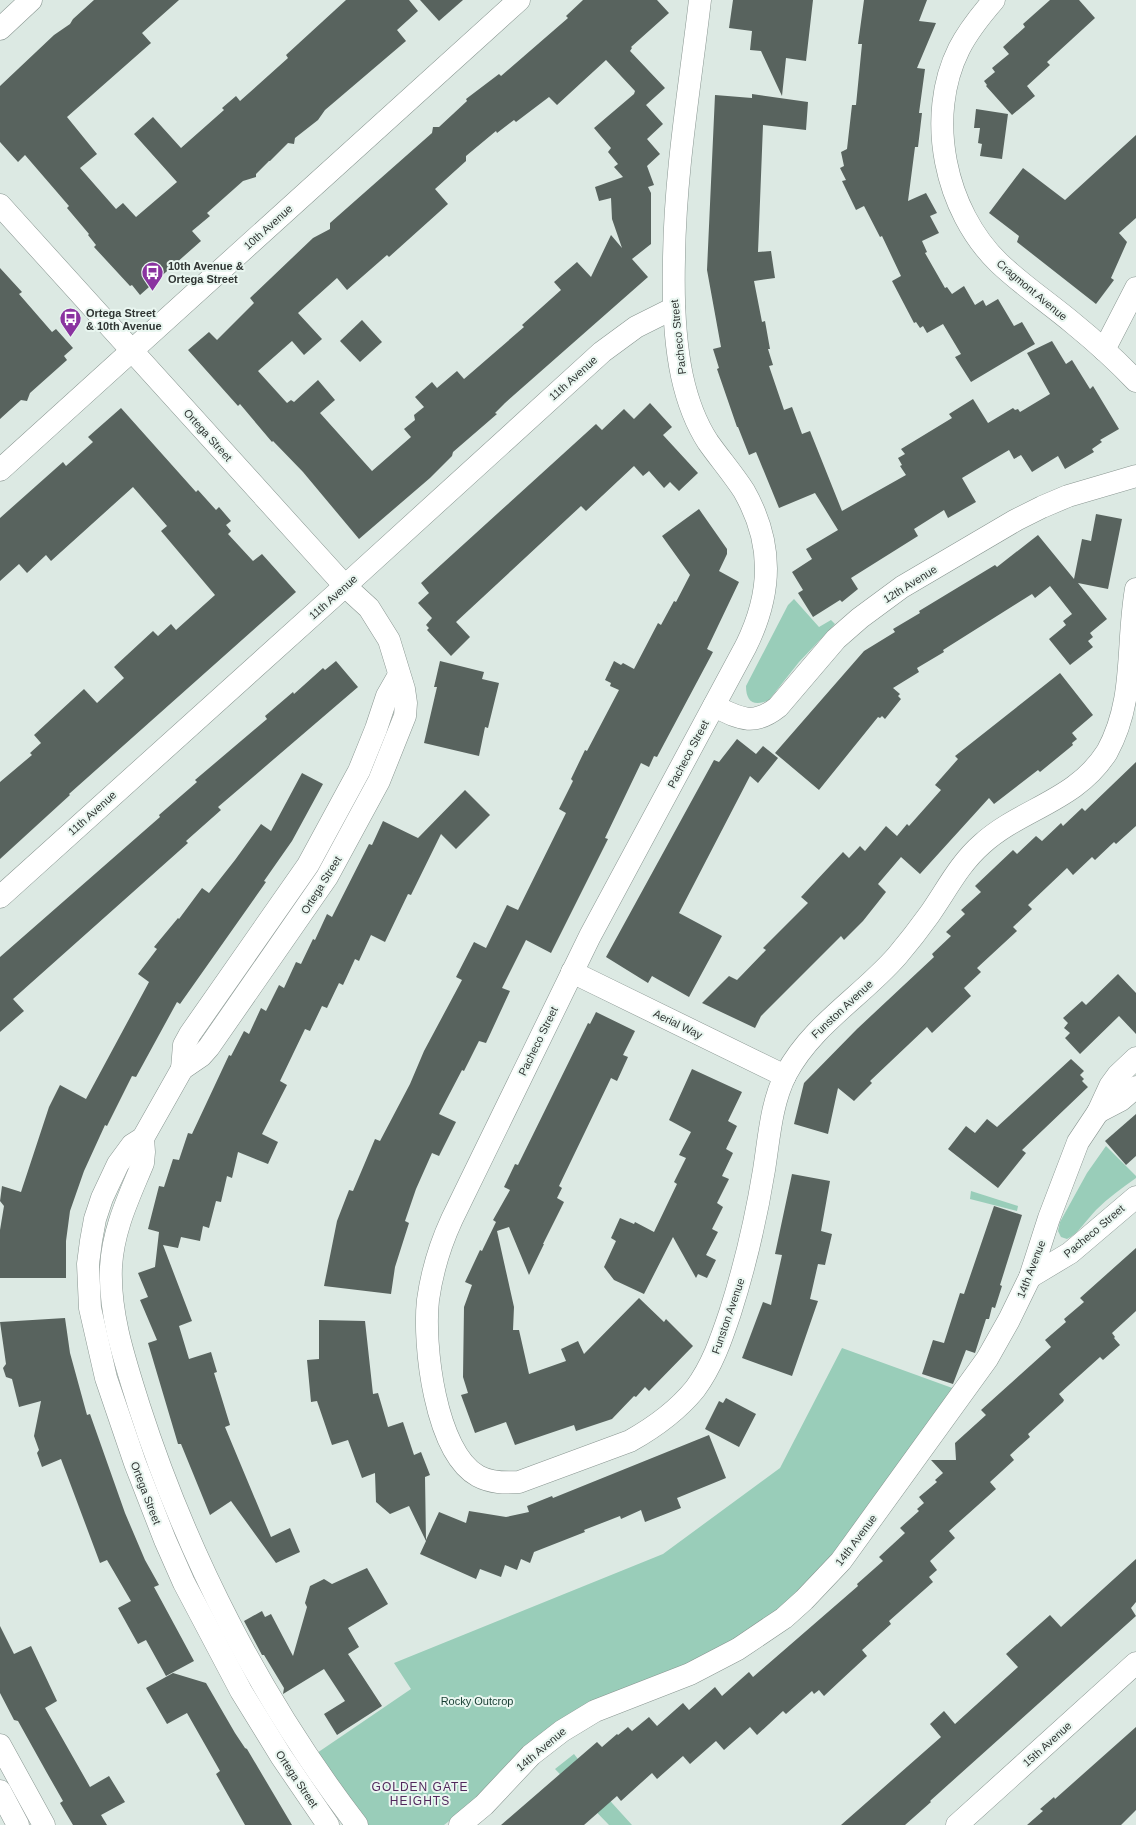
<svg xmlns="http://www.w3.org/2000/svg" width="1136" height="1825" font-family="Helvetica,sans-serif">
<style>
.green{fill:#99cdb9}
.building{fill:#58635e;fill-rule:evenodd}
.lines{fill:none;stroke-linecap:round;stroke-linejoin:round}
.minor-casing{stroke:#889590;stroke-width:23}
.minor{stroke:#fff;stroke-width:22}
.labels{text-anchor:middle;stroke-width:4;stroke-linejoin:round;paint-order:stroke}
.street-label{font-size:11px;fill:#303533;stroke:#e9f6f0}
.poi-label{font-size:11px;font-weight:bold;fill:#303533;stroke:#e9f6f0;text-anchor:start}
.park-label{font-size:11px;fill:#173d31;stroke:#e9f6f0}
.neighbourhood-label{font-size:12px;letter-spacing:1px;fill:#51275c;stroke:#e9f6f0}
</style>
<rect width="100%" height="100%" fill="#dce9e3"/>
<g class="green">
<path d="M794 599 819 627 831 620 835 624 799 662 769 700C754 707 746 702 746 686L788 605Z"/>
<path d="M1106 1146 1136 1176V1178C1122 1188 1108 1198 1096 1210 1087 1219 1078 1234 1067 1239L1061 1237 1058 1231 1060 1222 1087 1173Z"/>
<polygon points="971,1191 1018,1206 1017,1211 970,1199"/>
<polygon points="842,1348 955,1389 838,1551 782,1607 715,1652 615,1694 444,1825 367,1825 317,1753 411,1689 394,1663 663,1554 780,1468"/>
<polygon points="574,1754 612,1803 632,1825 609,1825 555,1769"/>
</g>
<g class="building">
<polygon points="94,0 179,0 142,33 151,43 67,117 97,154 80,168 116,209 123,203 136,217 177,182 134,134 153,117 181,148 224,110 222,108 236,96 240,101 288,58 286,55 346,0 409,0 418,11 397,30 406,41 325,110 318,120 295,138 294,144 288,143 270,161 269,161 256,174 256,177 243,181 207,213 210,216 192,231 201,241 140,295 132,285 130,286 94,247 96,245 88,235 89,234 67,208 69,206 25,155 18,162 0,142 0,86 54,35 70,24 73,19"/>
<polygon points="420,0 463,0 439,21"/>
<path d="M583 0H657L669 13 631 47 632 48 630 51 665 88 646 105 663 124 647 139 660 154 647 166 654 185 648 187 651 193V244L632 259 648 277 505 403 495 413 497 414 453 452 452 456 430 478 359 539 303 472 273 441 272 442 240 404 238 406 188 350 209 332 217 340 254 303 250 298 313 238 330 229V223L432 133 433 127H439L467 101 466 99 499 74 501 76 568 18 566 16ZM606 60 635 91 634 94 594 128 611 148 608 152 618 164 614 167 623 177 595 187 599 201 611 198 612 219 622 248 611 235 591 277 577 262 554 282 561 290 522 325 524 327 464 379 457 371 437 388 432 382 415 397 424 407 414 415 415 420 404 429 411 437 372 471 320 413 335 400 318 380 294 402 291 400 287 403 258 371 292 341 304 355 322 339 298 313 337 278 347 290 387 255 389 257 448 204 435 189 466 161V156L496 131 497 133 514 120 516 122 549 97 557 105Z"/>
<polygon points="733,0 813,0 806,61 786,58 782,96 761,51 750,50 752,31 729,28"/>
<polygon points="864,0 927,0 919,21 936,23 917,68 925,69 919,113 922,113 918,147 915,147 908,201 926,193 937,213 930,216 939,233 922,241 927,252 925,253 945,288 947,287 952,294 964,286 975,305 983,300 986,306 998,299 1014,326 1022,322 1035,344 971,382 955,357 961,354 943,324 927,333 923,326 920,328 916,322 914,323 892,281 901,276 882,236 880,237 864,206 856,210 842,181 846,180 840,168 844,166 841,152 847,149 852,105 856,105 862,44 858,44"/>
<polygon points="1050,0 1079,0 1095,18 1047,62 1050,65 1027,86 1035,96 1012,115 986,86 987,85 984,81 995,72 992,68 1009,54 1003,47 1025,27 1023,24"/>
<polygon points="752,94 808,102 806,130 763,125 758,252 771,251 775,278 754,281 762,322 765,321 770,349 768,349 773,365 769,366 784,410 792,407 802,434 810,431 842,511 906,475 900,466 902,465 898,458 905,454 901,449 952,418 949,414 973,399 988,423 1013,408 1015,410 1018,409 1020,412 1050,394 1027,353 1052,341 1066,364 1072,360 1090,389 1093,386 1119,429 1100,440 1102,442 1092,449 1094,452 1065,469 1058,456 1032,472 1021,455 1014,459 1009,450 962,478 976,502 948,518 944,510 914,529 918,536 851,578 858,589 842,602 840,600 813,617 798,593 803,590 792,572 812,559 806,549 838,530 815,493 779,508 756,452 749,455 738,427 737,427 717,369 719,368 713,349 721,347 707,270 715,95 752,98"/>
<polygon points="976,109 1008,114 1002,159 980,156 982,144 978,143 980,128 974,128"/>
<polygon points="1136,135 1136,218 1119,233 1127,242 1111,278 1114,280 1096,304 1017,242 1019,236 989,213 1023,168 1065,200"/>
<polygon points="0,268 22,292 19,294 52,332 56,329 73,348 64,356 67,360 30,393 27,401 21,400 0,419"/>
<polygon points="362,320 382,342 360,362 340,341"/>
<polygon points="650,403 672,427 663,435 698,473 679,491 670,482 664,488 649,471 643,476 634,466 586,511 581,506 456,622 470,637 451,656 427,630 429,628 426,625 432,618 418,603 429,593 421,583 596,424 602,430 624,409 634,419"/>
<polygon points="121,408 196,492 198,490 216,510 219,507 231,521 226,525 231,531 228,534 253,561 262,554 296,592 69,794 70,795 0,859 0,782 32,755 30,753 41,743 34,735 84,689 97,703 124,678 114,667 153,631 158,636 171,624 176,630 215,595 161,531 167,526 133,487 51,561 46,555 27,573 19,564 0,581 0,518 63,462 66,466 93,442 88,437"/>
<polygon points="699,509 727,549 727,554 719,571 739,582 707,649 713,652 657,757 654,756 649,767 641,763 605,838 608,839 551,953 526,940 502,988 510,991 486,1043 479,1041 464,1071 462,1070 439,1114 456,1122 439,1156 432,1153 416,1189 405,1221 409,1223 395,1267 391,1294 324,1286 337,1221 349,1190 353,1191 375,1139 380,1141 410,1084 424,1051 462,980 456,977 474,942 486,948 507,905 518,910 566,813 559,809 573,781 571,779 585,750 587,751 619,690 610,686 611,683 605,680 614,661 621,665 623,663 634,669 658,623 661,625 674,601 676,602 690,575 662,536"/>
<polygon points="1096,514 1122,519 1108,589 1078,583 1107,619 1090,633 1093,637 1088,641 1093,647 1070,665 1049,639 1066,625 1063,621 1072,614 1050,586 1035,598 1032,594 943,650 944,652 917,668 919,672 893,688 900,694 898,696 901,699 885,719 882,716 880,718 878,717 819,790 775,753 864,651 895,632 893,629 920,613 919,611 995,565 997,567 1038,535 1074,579 1082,539 1091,541"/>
<polygon points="336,661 358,687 218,807 221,810 186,841 188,843 13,999 24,1011 0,1032 0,957 160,817 159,815 197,782 195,780 267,719 265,716 293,692 294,694 323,668 325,670"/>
<polygon points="440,661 484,672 482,679 499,683 488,728 485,727 479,756 424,743 437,687 434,687"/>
<polygon points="1060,673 1093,715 1072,733 1077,739 1072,743 1073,745 1040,772 1038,770 994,804 989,798 920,874 901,857 878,884 886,892 863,921 844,940 841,936 761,1016 755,1028 702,1003 729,976 737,980 766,950 763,948 808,903 801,897 843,852 849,858 860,846 865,851 886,826 897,836 907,824 909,826 941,790 935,785 958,759 955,756"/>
<polygon points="737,739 756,754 763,746 778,758 758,783 750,776 679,913 722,936 689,997 652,976 648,983 606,957 714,760 719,762"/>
<polygon points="1136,762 1136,826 1116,844 1114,842 1095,860 1092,857 1073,875 1067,868 1028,905 1032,909 1013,927 1017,931 977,968 981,972 964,988 971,996 932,1033 927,1027 870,1081 872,1083 854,1101 838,1088 828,1134 794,1124 804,1083 857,1029 934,957 932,954 951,936 946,932 965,914 961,910 981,892 975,886 1013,850 1017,854 1036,836 1042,841 1061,823 1063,826 1082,808 1085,811"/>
<polygon points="302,773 323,784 292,841 264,881 266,882 180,1004 177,1002 136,1077 132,1076 107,1126 105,1125 84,1171 70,1211 66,1241 66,1278 0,1278 0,1230 4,1206 0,1201 2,1186 21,1192 49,1107 60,1085 86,1099 149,982 138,974 157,949 154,947 178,918 179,919 202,888 209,893 235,860 261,824 271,831"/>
<polygon points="465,790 490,815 456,849 441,834 411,895 408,894 385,942 371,935 359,961 355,959 343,985 339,983 327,1008 322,1006 310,1031 305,1029 280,1081 287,1085 262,1134 278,1142 268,1164 238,1152 232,1178 227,1176 221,1202 216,1201 209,1228 203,1226 200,1241 181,1237 178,1248 163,1245 192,1321 179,1326 189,1359 211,1352 217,1372 214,1373 230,1425 225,1427 271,1537 290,1528 300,1552 276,1563 231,1501 210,1515 181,1444 178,1444 148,1343 157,1340 140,1300 148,1297 138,1273 155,1267 159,1232 148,1229 159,1186 164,1187 173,1159 179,1160 188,1133 192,1134 229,1055 231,1056 244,1031 249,1034 261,1008 266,1011 279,985 284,988 296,962 301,964 313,939 315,940 327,914 332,917 369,844 372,845 383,821 418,838"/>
<polygon points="1118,974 1136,993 1136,1034 1119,1016 1080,1054 1065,1038 1070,1033 1064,1028 1068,1023 1063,1018 1082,1001 1086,1005"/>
<polygon points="596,1012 635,1031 623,1055 628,1057 617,1081 611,1078 559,1186 562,1188 557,1198 564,1202 543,1244 544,1244 529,1275 509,1227 497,1231 514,1307 513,1330 519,1330 529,1374 566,1361 561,1349 578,1341 584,1354 639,1298 664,1322 666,1319 693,1346 649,1391 645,1387 636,1397 634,1396 612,1419 576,1431 574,1425 515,1445 506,1422 475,1433 461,1395 468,1393 463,1377 464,1307 472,1285 465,1282 480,1250 482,1251 496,1222 493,1220 510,1190 504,1187 515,1164 518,1165 588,1023 590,1024"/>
<polygon points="1071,1059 1084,1071 1080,1075 1084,1079 1082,1081 1088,1087 1022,1150 1026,1153 998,1188 948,1149 966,1126 975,1133 987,1119 997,1127"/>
<polygon points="692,1069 742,1092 728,1121 737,1126 726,1149 733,1153 722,1176 729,1179 717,1203 723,1207 712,1229 718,1232 706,1255 716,1260 707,1278 698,1274 696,1278 673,1237 644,1294 614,1280 604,1267 616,1241 611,1238 620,1218 634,1224 635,1222 654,1232 677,1184 674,1182 686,1158 679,1155 691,1132 669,1120"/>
<polygon points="1136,1114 1136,1156 1126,1165 1105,1141"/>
<polygon points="792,1174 830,1181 821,1231 832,1234 825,1265 818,1264 810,1299 818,1301 792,1376 742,1358 763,1302 771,1305 782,1255 775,1254"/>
<polygon points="994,1206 1022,1215 1000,1285 1002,1286 995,1308 992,1307 989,1319 986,1319 975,1353 966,1350 953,1384 922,1374 933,1340 944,1343 960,1293 964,1294"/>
<polygon points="1136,1248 1136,1311 1112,1333 1115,1337 1114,1338 1120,1345 1103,1360 1100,1357 1059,1394 1064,1400 1063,1402 1028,1434 1030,1437 1010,1455 1014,1460 990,1482 996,1489 949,1531 955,1538 930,1561 937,1570 929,1577 933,1582 889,1621 891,1624 862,1650 867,1656 840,1681 824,1696 819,1690 814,1694 812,1691 786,1714 783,1711 757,1735 750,1727 724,1750 716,1741 690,1764 683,1756 657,1779 652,1773 621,1801 617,1796 584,1825 501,1825 597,1742 602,1747 617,1734 618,1735 628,1727 632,1731 649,1717 657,1726 683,1703 689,1710 715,1687 722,1696 749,1672 753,1677 858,1586 857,1584 883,1561 879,1557 905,1533 900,1528 919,1511 917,1509 924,1503 919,1497 937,1482 935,1480 943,1473 931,1460 956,1460 955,1443 986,1415 981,1410 1051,1347 1045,1340 1066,1322 1064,1319 1084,1302 1080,1298"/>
<polygon points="65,1318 70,1353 87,1415 90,1414 125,1513 145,1560 159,1585 154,1587 194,1661 166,1676 146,1640 138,1644 118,1608 131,1601 107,1560 100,1563 61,1459 42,1467 37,1453 39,1450 34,1436 41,1401 19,1407 12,1379 6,1377 3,1368 6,1364 0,1322"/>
<polygon points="319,1320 365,1321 373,1394 378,1393 388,1427 403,1422 414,1455 421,1452 430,1475 425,1477 426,1540 439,1512 466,1523 469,1511 506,1517 529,1512 527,1506 552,1496 553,1498 709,1435 726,1478 677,1498 681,1508 645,1522 641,1510 621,1519 620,1516 584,1530 585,1532 534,1552 530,1563 521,1559 517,1570 505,1565 501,1577 480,1569 476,1579 420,1554 426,1541 409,1506 390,1514 376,1502 375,1473 362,1478 348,1440 332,1445 317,1401 311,1402 307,1360 319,1359"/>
<polygon points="726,1398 756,1414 739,1447 705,1429 719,1401 723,1403"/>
<polygon points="1136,1559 1136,1602 1131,1608 1136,1616 930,1801 931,1802 905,1825 841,1825 941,1737 930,1724 944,1711 955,1724 1018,1667 1006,1654 1050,1615 1061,1627"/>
<polygon points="367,1568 388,1604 348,1628 359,1647 348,1654 382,1706 337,1735 324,1714 345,1701 324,1669 283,1694 284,1688 264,1655 262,1655 244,1621 262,1611 265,1617 271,1614 293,1656 307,1607 305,1603 310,1586 324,1579 332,1584"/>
<polygon points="0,1626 14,1654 31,1646 57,1701 45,1708 90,1787 109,1776 125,1802 101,1815 107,1825 73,1825 60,1803 63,1801 47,1773 18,1721 14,1720 0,1693"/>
<polygon points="173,1673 206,1683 235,1733 245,1748 247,1749 292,1825 245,1825 216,1774 220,1771 187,1713 167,1724 146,1688"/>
<polygon points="1136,1727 1136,1810 1121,1825 1027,1825 1043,1811 1040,1809 1054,1797 1055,1799"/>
</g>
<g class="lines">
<defs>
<g id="minor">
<path d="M700 0C690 86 675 172 674 259 673 298 674 338 682 376 687 399 695 422 708 442 720 459 733 474 744 491 774 544 772 593 746 646L590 936 452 1219C440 1245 432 1271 428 1300 423 1344 435 1452 478 1476 491 1483 505 1483 519 1482L630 1441C655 1427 677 1411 695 1389 712 1366 721 1340 730 1313 745 1266 756 1219 764 1170 769 1139 771 1103 786 1074 812 1025 861 997 897 956 908 943 919 929 929 915 946 891 959 864 982 844 1022 808 1076 801 1107 752 1136 699 1126 646 1136 589"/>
<path d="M994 0C981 15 968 31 959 49 925 117 945 211 999 263 1022 285 1049 303 1074 324 1096 342 1117 361 1136 381"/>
<polyline points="0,29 31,0"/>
<polyline points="0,205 345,586 369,608 389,640 404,689 406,703 405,716 379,781 327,877 209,1047 201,1056 182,1069 143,1138 132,1145 118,1164 102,1198 95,1219 91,1241 88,1264 90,1308 106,1378 135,1463 165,1540 184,1583 241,1691 281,1756 328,1825"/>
<polyline points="1104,350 1136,288"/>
<polyline points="0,470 519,0"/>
<path d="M714 706C739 718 753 727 778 707L836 639 860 618 902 587 1016 520 1042 507 1068 496 1136 476"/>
<polyline points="0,897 345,586 602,352 636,327 674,308"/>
<polyline points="572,972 785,1076"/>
<polyline points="182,1069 184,1045 190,1034 308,865 359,771 376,729 387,696 399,675"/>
<polyline points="1098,1112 1121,1100 1136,1087"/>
<path d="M143 1138 144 1152 143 1163C129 1197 113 1229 111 1267 109 1315 125 1361 139 1406 187 1555 261 1700 357 1825"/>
<polyline points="1030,1277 1070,1253 1136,1197"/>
<polyline points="0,1745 44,1825"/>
<polyline points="0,1791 18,1825"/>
<polyline points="460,1825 484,1805 531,1755 562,1731 595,1711 690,1674 738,1649 784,1618 804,1600 841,1561 987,1359 1009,1320 1030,1277 1049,1218 1078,1142 1098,1112 1110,1086 1118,1075 1136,1058"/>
<polyline points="957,1825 1136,1663"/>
</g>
</defs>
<use href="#minor" class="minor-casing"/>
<use href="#minor" class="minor"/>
</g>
<defs>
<symbol id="bus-pin" viewBox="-11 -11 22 30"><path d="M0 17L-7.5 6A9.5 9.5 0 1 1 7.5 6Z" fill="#8a33a0" stroke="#e9f6f0"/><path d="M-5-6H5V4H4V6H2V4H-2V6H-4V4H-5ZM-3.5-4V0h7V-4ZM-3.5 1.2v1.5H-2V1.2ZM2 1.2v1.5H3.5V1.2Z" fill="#fff"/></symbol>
</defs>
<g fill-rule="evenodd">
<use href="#bus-pin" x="140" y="260" width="25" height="34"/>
<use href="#bus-pin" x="58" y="306" width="25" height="34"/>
</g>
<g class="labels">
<g class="street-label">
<text transform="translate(268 227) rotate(-42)" y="4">10th Avenue</text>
<text transform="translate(1032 290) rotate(40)" y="4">Cragmont Avenue</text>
<text transform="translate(678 337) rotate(-96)" y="4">Pacheco Street</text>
<text transform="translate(573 378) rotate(-42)" y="4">11th Avenue</text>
<text transform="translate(208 435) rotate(48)" y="4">Ortega Street</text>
<text transform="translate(910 584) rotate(-32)" y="4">12th Avenue</text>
<text transform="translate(333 597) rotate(-42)" y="4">11th Avenue</text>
<text transform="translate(688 754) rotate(-62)" y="4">Pacheco Street</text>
<text transform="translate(92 813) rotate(-42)" y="4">11th Avenue</text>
<text transform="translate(321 885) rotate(-58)" y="4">Ortega Street</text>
<text transform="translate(842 1009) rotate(-43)" y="4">Funston Avenue</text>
<text transform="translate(678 1024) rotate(26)" y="4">Aerial Way</text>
<text transform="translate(538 1041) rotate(-64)" y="4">Pacheco Street</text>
<text transform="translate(1094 1231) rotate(-40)" y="4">Pacheco Street</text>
<text transform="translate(1031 1269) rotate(-69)" y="4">14th Avenue</text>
<text transform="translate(728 1316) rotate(-71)" y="4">Funston Avenue</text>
<text transform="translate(146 1493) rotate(69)" y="4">Ortega Street</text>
<text transform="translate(856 1540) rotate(-53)" y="4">14th Avenue</text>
<text transform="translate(1047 1744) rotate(-42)" y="4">15th Avenue</text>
<text transform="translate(541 1749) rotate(-40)" y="4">14th Avenue</text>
<text transform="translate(297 1779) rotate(56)" y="4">Ortega Street</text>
</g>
<g class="poi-label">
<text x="168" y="270">10th Avenue &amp;<tspan x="168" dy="13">Ortega Street</tspan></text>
<text x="86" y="317">Ortega Street<tspan x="86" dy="13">&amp; 10th Avenue</tspan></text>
</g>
<g class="park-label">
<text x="477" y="1705">Rocky Outcrop</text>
</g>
<g class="neighbourhood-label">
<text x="420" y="1791">GOLDEN GATE<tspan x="420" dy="14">HEIGHTS</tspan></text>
</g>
</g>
</svg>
